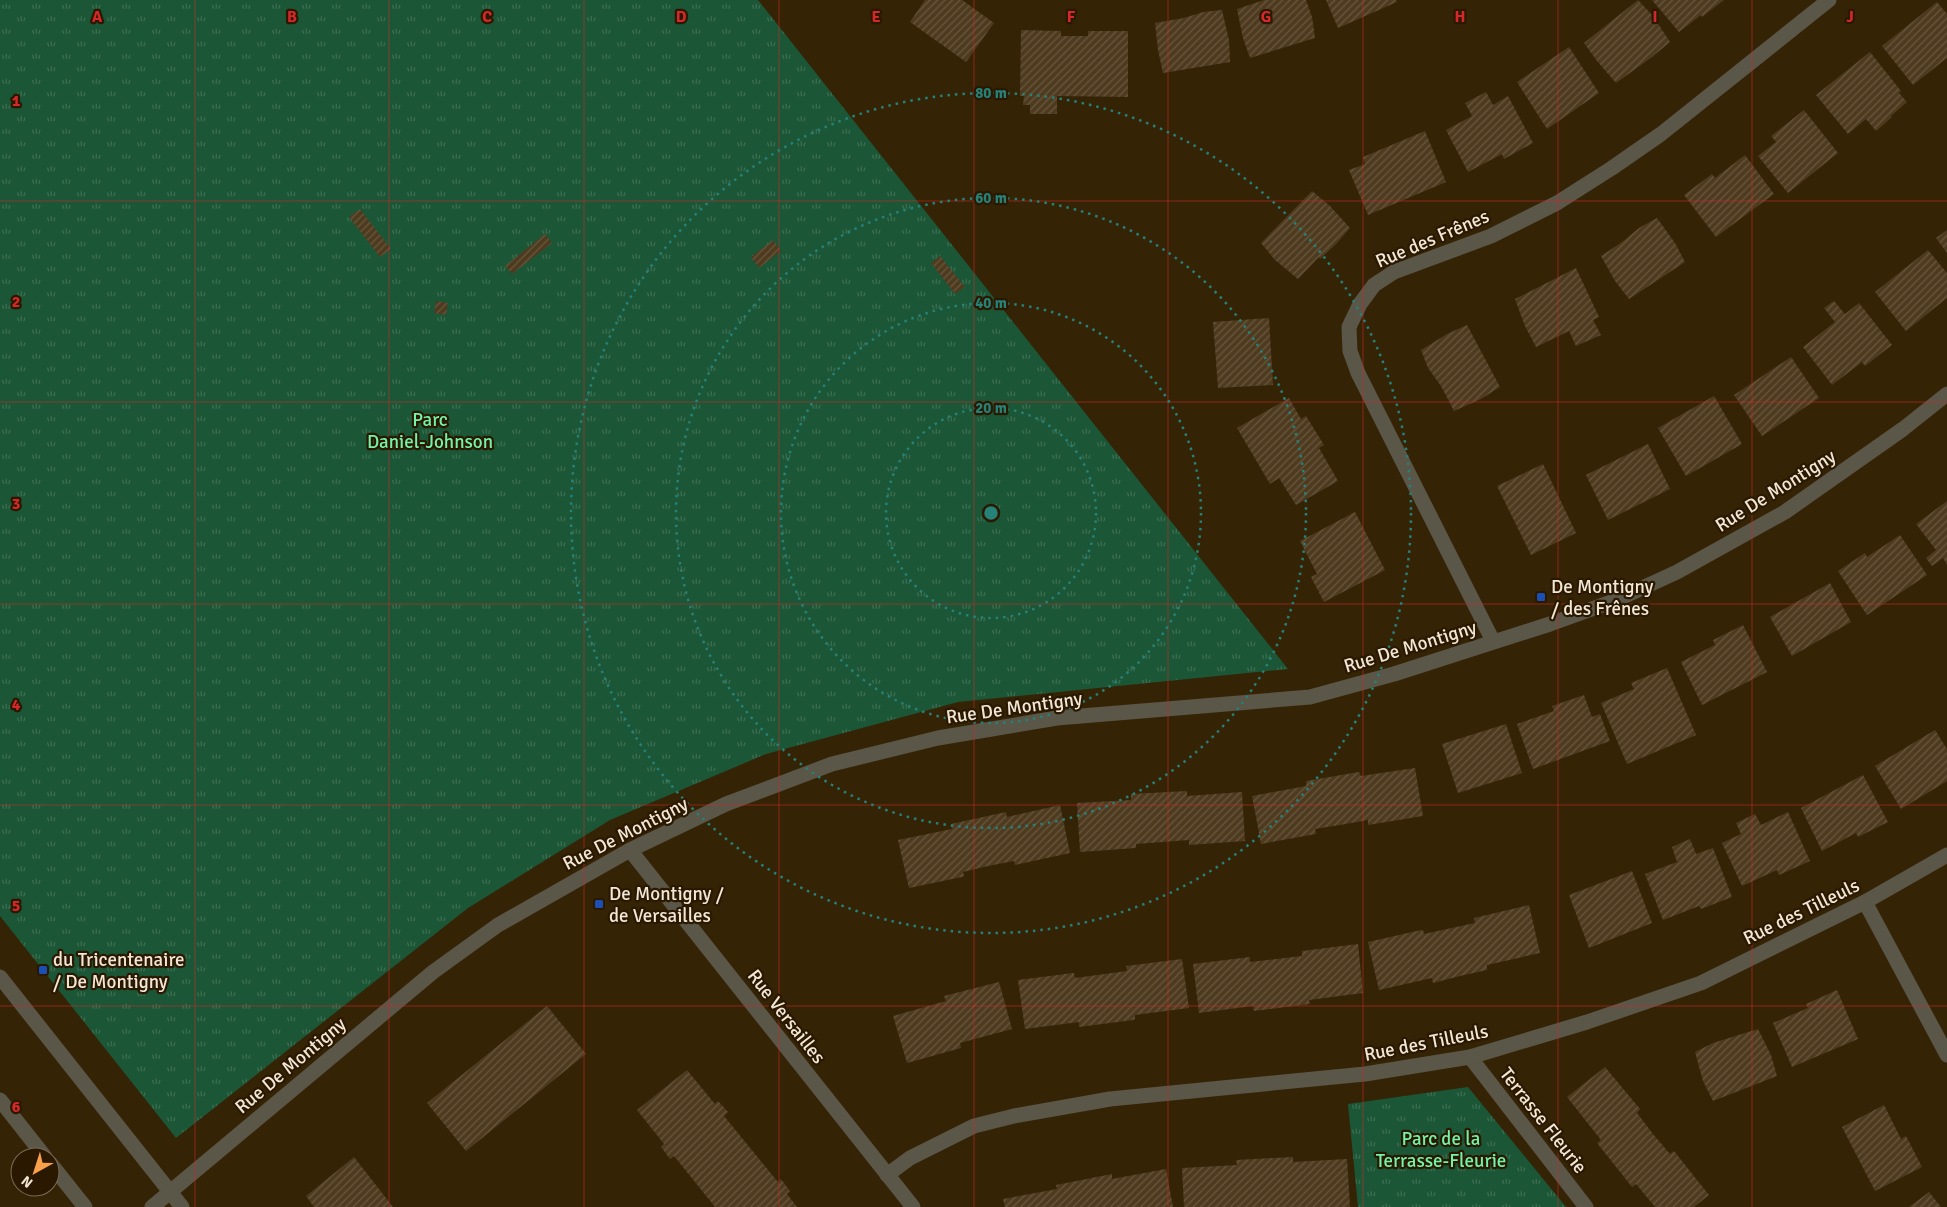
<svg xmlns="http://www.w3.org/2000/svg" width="1947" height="1207" font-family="Signika,sans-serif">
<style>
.park{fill:url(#park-tufts)}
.building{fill:url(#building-hatch)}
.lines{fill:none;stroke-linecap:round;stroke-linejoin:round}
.minor{stroke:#5a5648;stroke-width:15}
.grid{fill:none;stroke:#d62828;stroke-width:1;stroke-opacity:0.55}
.ring{fill:none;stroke:#268178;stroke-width:2.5;stroke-dasharray:2.5 5}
.transit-dot{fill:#1a4fb4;stroke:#2a1900;stroke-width:2}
.labels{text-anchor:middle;stroke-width:4.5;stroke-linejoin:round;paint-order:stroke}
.street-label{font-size:19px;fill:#f2e6d6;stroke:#2a1900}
.park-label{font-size:19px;fill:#73f3a9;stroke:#2a1900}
.poi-label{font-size:19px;fill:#f2e6d6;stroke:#2a1900;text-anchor:start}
.grid-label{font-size:16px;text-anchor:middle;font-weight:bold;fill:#d62828;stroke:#2a1900;stroke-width:4.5;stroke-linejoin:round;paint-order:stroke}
.centre{fill:#268178;stroke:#2a1900;stroke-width:2.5}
.ring-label{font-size:15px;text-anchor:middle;font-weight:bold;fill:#268178;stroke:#2a1900;stroke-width:4.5;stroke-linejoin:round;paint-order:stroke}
</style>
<defs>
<pattern id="park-tufts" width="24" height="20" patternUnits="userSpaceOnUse" patternTransform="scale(1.25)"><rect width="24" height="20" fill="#1b5636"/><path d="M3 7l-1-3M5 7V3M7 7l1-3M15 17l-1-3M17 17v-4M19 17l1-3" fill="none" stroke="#3d6e52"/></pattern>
<pattern id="building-hatch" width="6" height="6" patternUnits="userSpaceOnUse" patternTransform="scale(1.25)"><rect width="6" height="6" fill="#4e3b1f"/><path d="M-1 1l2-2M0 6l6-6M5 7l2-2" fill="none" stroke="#68573f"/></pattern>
</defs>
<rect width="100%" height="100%" fill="#352306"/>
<g class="park">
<polygon points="0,0 758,0 1288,669 958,702 766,754 610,820 468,908 176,1138 0,916"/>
<polygon points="1468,1087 1566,1207 1358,1207 1348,1104"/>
</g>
<g class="building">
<polygon points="925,0 962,0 994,23 966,62 910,22"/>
<polygon points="1264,0 1306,0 1312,17 1315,38 1250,58 1243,38 1237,9"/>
<polygon points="1326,0 1396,0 1397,2 1338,28"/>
<polygon points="1638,0 1653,16 1670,42 1652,57 1616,83 1597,61 1584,43"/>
<polygon points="1652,0 1724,0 1702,17 1701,15 1679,32"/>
<polygon points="1937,2 1947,14 1947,58 1913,85 1882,46"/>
<polygon points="1222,10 1229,40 1230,62 1163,73 1158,50 1155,23 1184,18 1203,12"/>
<polygon points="1021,30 1061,31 1061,36 1088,36 1088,31 1128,31 1128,97 1057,96 1057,114 1030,114 1030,105 1023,105 1024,96 1020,96"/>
<polygon points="1569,47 1599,93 1547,129 1517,82"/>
<polygon points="1870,52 1901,91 1899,93 1907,102 1891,116 1892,117 1876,131 1866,119 1848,134 1816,95"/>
<polygon points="1486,92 1493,105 1508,96 1533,143 1504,159 1502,154 1468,172 1446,130 1472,116 1465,103"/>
<polygon points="1804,110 1838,153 1788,193 1758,156 1776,142 1771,136"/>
<polygon points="1425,131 1446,182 1368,215 1349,170 1365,164 1363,157"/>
<polygon points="1745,155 1774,194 1716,237 1684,195 1712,174 1715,178"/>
<polygon points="1312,191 1329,205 1350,228 1336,244 1320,259 1319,257 1298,279 1275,260 1261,243"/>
<polygon points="360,209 391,249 380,257 349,217"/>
<polygon points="1657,218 1675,243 1685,262 1629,299 1615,281 1601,256 1622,242 1639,228"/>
<polygon points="1947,230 1947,253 1936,238"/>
<polygon points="545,234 552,243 512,274 505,266"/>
<polygon points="773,240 781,251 759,268 751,257"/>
<polygon points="1928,250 1947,273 1947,298 1906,331 1875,292"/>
<polygon points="940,256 965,287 955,294 931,263"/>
<polygon points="1576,268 1599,317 1593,320 1601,335 1576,346 1569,331 1536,347 1525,326 1515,299"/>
<polygon points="436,301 448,303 446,315 434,313"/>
<polygon points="1834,301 1845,314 1859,303 1892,345 1865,366 1862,362 1832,385 1803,347 1835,322 1824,308"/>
<polygon points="1269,318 1273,385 1218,388 1213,322"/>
<polygon points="1467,325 1500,387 1481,399 1454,411 1441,386 1428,368 1421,350 1447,334"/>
<polygon points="1791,357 1819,398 1762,436 1734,395"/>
<polygon points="1714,396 1742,444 1686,476 1658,428"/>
<polygon points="1289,398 1301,419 1306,416 1324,445 1319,448 1338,481 1296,505 1279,478 1270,484 1237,428"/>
<polygon points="1648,444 1670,489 1608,520 1586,475"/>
<polygon points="1543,464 1576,533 1531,555 1497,486"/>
<polygon points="1947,501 1947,565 1943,558 1932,566 1926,558 1936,550 1916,524"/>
<polygon points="1355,512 1385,570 1324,602 1311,577 1317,574 1300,541"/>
<polygon points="1900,535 1927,575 1867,615 1838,571 1865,553 1867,557"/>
<polygon points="1830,583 1851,622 1792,656 1770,617"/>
<polygon points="1743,625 1767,672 1702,705 1681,662 1715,645 1713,640"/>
<polygon points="1667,668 1696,735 1627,764 1601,703 1634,689 1631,683"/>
<polygon points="1584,695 1592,717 1600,714 1610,741 1533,769 1517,724 1554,711 1552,706"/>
<polygon points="1506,724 1522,773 1458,793 1442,744"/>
<polygon points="1935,730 1947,749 1947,781 1901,809 1875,766"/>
<polygon points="1415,768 1423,816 1368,825 1368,820 1340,825 1315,829 1316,834 1261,844 1252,796 1306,786 1306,781 1359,772 1361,776"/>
<polygon points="1863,775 1888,822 1858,837 1856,833 1822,851 1801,808"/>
<polygon points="1187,791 1187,796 1242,792 1245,841 1189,845 1189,840 1136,844 1136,848 1080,852 1077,803 1131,800 1131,794"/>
<polygon points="1060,805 1070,853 1015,865 1014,861 988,866 963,872 964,876 962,877 909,888 898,840 952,829 951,824 1006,812 1007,817"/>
<polygon points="1788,812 1810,861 1779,875 1777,870 1742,886 1722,843 1741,834 1736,823 1755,814 1761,825"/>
<polygon points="1690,839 1696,854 1713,848 1732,897 1701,909 1699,906 1663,920 1645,874 1677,862 1672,847"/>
<polygon points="1632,871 1652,923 1589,948 1569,895"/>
<polygon points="1529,905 1540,953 1487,965 1487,970 1460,976 1433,983 1432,978 1379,990 1368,942 1421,930 1423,930 1424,934 1475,923 1474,918"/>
<polygon points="1358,944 1363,993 1309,1000 1310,1004 1254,1011 1253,1006 1199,1013 1193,964 1250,957 1250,962 1302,956 1302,951"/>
<polygon points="1182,959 1189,1008 1135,1015 1135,1019 1133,1020 1079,1027 1079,1022 1025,1029 1018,980 1073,973 1074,973 1075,978 1127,971 1126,966"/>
<polygon points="999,982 1012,1029 960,1043 961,1048 907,1063 893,1016 946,1001 944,996"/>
<polygon points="1837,990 1858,1039 1792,1067 1773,1023 1808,1008 1806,1004"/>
<polygon points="547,1006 586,1054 466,1151 427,1103"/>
<polygon points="1758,1029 1771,1055 1777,1076 1713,1101 1703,1081 1695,1052 1713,1043"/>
<polygon points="1605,1067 1640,1109 1637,1113 1653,1134 1670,1154 1674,1151 1709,1195 1694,1207 1655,1207 1636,1184 1632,1187 1597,1143 1601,1140 1567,1097"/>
<polygon points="687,1070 715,1104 718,1101 728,1112 724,1116 778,1182 781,1179 790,1191 787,1194 797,1207 715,1207 674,1156 670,1159 661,1147 664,1144 637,1110"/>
<polygon points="1884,1105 1901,1139 1906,1136 1922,1167 1875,1191 1842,1127"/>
<polygon points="354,1157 393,1207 314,1207 306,1196"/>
<polygon points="1293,1157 1293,1162 1347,1159 1350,1207 1184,1207 1182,1168 1237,1165 1236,1160"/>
<polygon points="1166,1169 1173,1207 1005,1207 1003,1199 1057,1189 1056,1185 1112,1174 1112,1179"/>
<polygon points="1929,1192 1941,1207 1909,1207"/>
</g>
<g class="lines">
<g class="minor">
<polyline points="1493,641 1358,373 1350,351 1349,327 1360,304 1374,285 1394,272 1491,236 1557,203 1612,168 1661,134 1829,0"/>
<polyline points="630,850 913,1207"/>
<polyline points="1865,902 1947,1055"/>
<polyline points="0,977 182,1207"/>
<polyline points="1470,1057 1586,1207"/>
<polyline points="0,1100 45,1157"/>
<polyline points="50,1163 85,1207"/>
<polyline points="887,1175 910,1158 974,1126 1014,1116 1110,1099 1365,1074 1470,1057 1587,1022 1701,983 1865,902 1947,855"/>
<polyline points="152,1207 433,972 498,925 630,850 726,804 832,764 938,738 1057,718 1310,697 1394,674 1550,624 1614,601 1677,572 1785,512 1903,429 1947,394"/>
</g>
</g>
<path class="grid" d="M195 0V1207M389 0V1207M584 0V1207M779 0V1207M974 0V1207M1168 0V1207M1363 0V1207M1558 0V1207M1752 0V1207M0 201H1947M0 402H1947M0 604H1947M0 805H1947M0 1006H1947"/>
<g class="ring">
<circle cx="991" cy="513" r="105"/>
<circle cx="991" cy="513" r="210"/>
<circle cx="991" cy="513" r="315"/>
<circle cx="991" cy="513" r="420"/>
</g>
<g class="transit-dot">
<rect x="1536" y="592" width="10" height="10" rx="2.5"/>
<rect x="594" y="899" width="10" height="10" rx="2.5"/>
<rect x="38" y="965" width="10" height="10" rx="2.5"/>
</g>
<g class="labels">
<g class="street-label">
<text transform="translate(1432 238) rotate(-23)" y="7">Rue des Frênes</text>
<text transform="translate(1775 490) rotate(-32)" y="7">Rue De Montigny</text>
<text transform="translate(1410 646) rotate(-17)" y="7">Rue De Montigny</text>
<text transform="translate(1014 707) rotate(-8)" y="7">Rue De Montigny</text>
<text transform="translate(625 833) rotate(-27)" y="7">Rue De Montigny</text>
<text transform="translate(1801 911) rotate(-26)" y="7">Rue des Tilleuls</text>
<text transform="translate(787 1016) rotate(52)" y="7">Rue Versailles</text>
<text transform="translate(1426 1042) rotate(-11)" y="7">Rue des Tilleuls</text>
<text transform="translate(290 1065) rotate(-40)" y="7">Rue De Montigny</text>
<text transform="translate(1544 1120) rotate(52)" y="7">Terrasse Fleurie</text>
</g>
<g class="park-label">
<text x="430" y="426">Parc<tspan x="430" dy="22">Daniel-Johnson</tspan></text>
<text x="1441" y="1145">Parc de la<tspan x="1441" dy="22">Terrasse-Fleurie</tspan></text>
</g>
<g class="poi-label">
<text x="1551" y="593">De Montigny<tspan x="1551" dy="22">/ des Frênes</tspan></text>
<text x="609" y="900">De Montigny /<tspan x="609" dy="22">de Versailles</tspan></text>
<text x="53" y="966">du Tricentenaire<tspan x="53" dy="22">/ De Montigny</tspan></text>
</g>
</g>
<g class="grid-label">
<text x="97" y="22">A</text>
<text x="292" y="22">B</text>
<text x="487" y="22">C</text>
<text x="681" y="22">D</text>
<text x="876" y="22">E</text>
<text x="1071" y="22">F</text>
<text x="1266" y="22">G</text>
<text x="1460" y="22">H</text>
<text x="1655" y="22">I</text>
<text x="1850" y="22">J</text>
<text x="16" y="106">1</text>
<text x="16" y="307">2</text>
<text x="16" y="509">3</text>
<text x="16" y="710">4</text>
<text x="16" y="911">5</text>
<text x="16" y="1112">6</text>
</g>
<circle cx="991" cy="513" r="8" class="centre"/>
<g class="ring-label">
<text x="991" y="98">80 m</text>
<text x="991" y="203">60 m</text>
<text x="991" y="308">40 m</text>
<text x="991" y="413">20 m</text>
</g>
<g transform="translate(35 1172) rotate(219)"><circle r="24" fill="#2a1900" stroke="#7a6b56"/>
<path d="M0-4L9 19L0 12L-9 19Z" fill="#f9a04c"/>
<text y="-8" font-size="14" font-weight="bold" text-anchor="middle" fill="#f2e6d6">N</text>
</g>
</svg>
